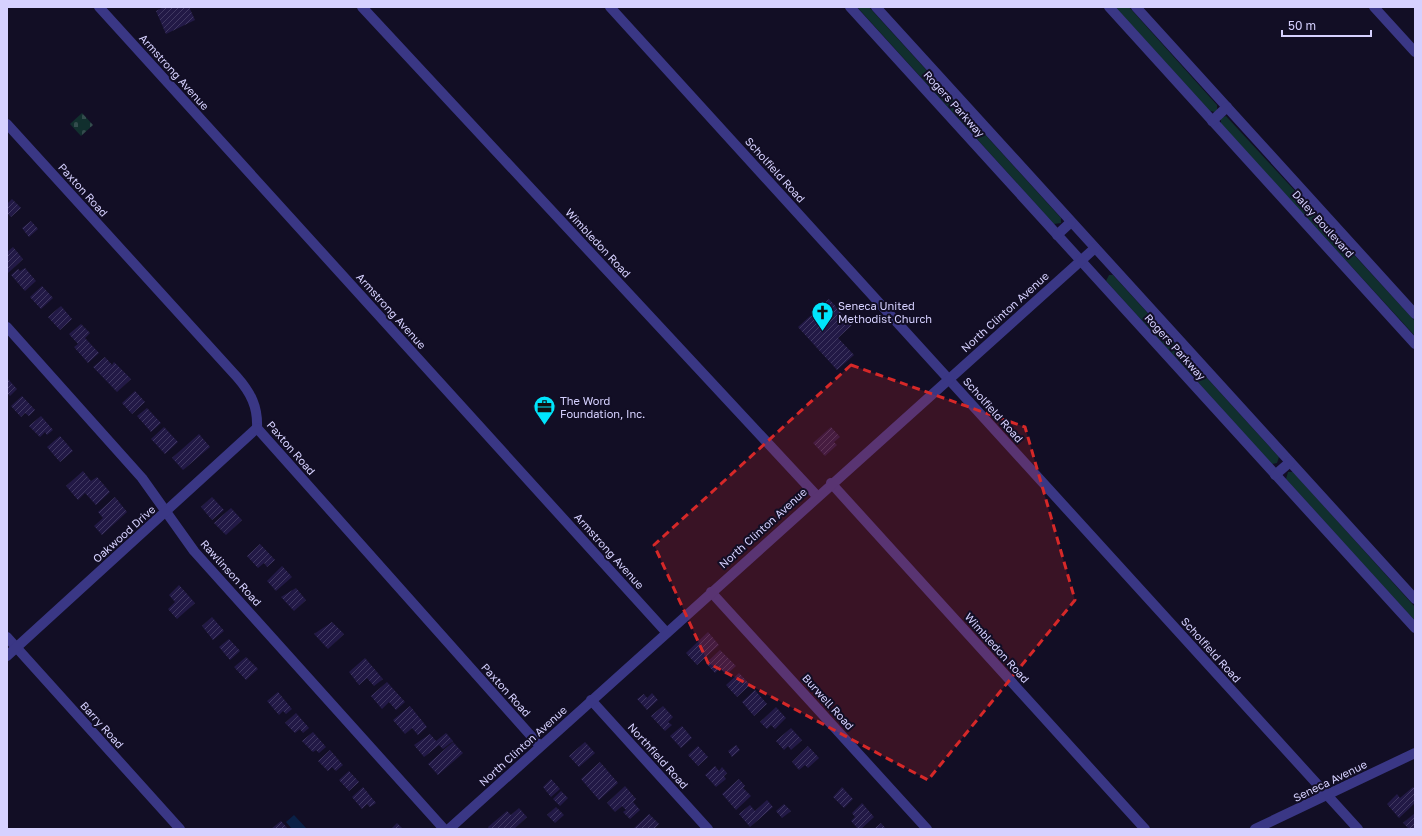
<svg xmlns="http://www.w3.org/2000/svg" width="1422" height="836" font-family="'Golos Text',sans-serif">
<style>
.green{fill:#112f2e}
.cemetery{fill:url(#cemetery-stones)}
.water{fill:#0a2147}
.building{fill:url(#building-hatch)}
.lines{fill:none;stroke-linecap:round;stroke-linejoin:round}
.minor{stroke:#3a3785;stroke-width:10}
.tertiary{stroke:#3a3785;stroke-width:10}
.marked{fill:#d62828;fill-opacity:0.2;stroke:#d62828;stroke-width:3;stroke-dasharray:8 5;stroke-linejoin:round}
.labels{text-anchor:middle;stroke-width:4;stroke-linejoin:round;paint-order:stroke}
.street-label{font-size:11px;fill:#d6d1ff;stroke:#120e25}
.poi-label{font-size:11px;fill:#d6d1ff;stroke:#120e25;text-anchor:start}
</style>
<defs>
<pattern id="cemetery-stones" width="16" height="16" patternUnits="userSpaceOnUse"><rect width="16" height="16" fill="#112f2e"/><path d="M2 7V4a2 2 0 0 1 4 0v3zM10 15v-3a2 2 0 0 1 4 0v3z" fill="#334c4d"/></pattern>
<pattern id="building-hatch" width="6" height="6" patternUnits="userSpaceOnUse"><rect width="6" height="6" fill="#221946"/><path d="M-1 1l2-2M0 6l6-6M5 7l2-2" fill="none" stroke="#413962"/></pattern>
</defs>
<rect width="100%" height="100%" fill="#120e25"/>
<g class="green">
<polygon points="857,7 869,7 1061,218 1061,223 1054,224"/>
<polygon points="1115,7 1129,7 1217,105 1217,110 1215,112 1210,111"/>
<polygon points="1226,116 1415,321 1415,336 1221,124 1221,118"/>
<polygon points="1109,275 1113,275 1279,457 1277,463 1272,464 1106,281"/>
<polygon points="1288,472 1293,472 1415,607 1415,621 1286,479"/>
</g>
<polygon class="cemetery" points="82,113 93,125 81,136 70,124"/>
<polygon class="water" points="294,815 307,829 292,829 286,822"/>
<g class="building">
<polygon points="164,7 189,7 195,20 166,34 156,11"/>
<polygon points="12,199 21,208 11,217 7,213 7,204"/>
<polygon points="31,221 38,229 29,237 22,228"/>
<polygon points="13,247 23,259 7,274 7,252"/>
<polygon points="25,268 36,281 25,291 11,275 18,269 20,271"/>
<polygon points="42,286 53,298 41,309 30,297"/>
<polygon points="829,299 852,325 838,338 854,355 837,370 798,327"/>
<polygon points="61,306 72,319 60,330 48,317"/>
<polygon points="81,324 90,333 85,338 99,353 88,363 74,347 78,344 69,334"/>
<polygon points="105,357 112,365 114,362 131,379 117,392 93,367"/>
<polygon points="7,378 17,389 10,396 7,393"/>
<polygon points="135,391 145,402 132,414 122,403"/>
<polygon points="22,396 35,410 29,416 25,413 21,417 11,406"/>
<polygon points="147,408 161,423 151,432 137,416"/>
<polygon points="41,416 53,430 47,435 45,432 40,437 29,426"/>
<polygon points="164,427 178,442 165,454 151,439"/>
<polygon points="831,427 840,437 834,442 837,445 825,456 813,443"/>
<polygon points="199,434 210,447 183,470 172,458"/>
<polygon points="60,436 73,451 60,462 47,447"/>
<polygon points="83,471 91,481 97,477 110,492 96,505 85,493 78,500 66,486"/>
<polygon points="115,497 127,512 102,535 94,526 103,518 98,512"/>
<polygon points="212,497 224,510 212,520 201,507"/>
<polygon points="231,508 242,520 226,535 214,523"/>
<polygon points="260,544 275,560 267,567 264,563 258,568 247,556"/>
<polygon points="282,566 292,577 276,591 267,581"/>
<polygon points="179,585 195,603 177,619 168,609 175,602 169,595"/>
<polygon points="296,588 306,600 294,611 281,597"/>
<polygon points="212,617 224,631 213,640 202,626"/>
<polygon points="332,622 344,634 328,649 314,634"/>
<polygon points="708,632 719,645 697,665 686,653"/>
<polygon points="229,639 240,651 230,660 219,647"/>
<polygon points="720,650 736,666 726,675 720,668 715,673 706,663"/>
<polygon points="246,657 258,669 246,680 234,667"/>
<polygon points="365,658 383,679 374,686 367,678 359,685 349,672"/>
<polygon points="739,673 750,685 737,697 726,685"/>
<polygon points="387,682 405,702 396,710 389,702 382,709 371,696"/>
<polygon points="755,690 767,704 754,716 742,702"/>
<polygon points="278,692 292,709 286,714 283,711 279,715 267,701"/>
<polygon points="652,693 658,700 647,710 637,699 644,694 647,698"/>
<polygon points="410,706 427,727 418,735 412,728 405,734 393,720"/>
<polygon points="663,706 673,717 668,722 672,725 665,731 651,716"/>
<polygon points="776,707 786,718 775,729 771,725 767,729 760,722"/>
<polygon points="296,713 309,728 303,733 300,729 295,733 285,723"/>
<polygon points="682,726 692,738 681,748 670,736"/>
<polygon points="791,728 802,740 791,750 788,746 784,750 776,741"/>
<polygon points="313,732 326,747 319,753 316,750 313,752 302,741"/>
<polygon points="446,733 453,741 443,749 439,745 424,757 414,745 430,734 436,741"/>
<polygon points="453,742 463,753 438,775 428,764"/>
<polygon points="585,742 595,753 579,767 569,756"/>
<polygon points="736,745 740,750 732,757 728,751"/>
<polygon points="698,746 708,757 698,766 688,755"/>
<polygon points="808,746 819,758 808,768 805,765 799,770 792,762"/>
<polygon points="330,750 343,765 336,771 332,767 328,771 318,761"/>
<polygon points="600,762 618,783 599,800 581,779"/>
<polygon points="715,766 719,771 722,767 727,773 724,776 726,779 716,787 705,775"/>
<polygon points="349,771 359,782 349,791 339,780"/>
<polygon points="551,779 560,789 551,797 543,787"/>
<polygon points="739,779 745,786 743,788 751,796 736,810 722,794"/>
<polygon points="625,786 636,799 633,802 640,810 630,819 623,812 626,810 622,806 615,812 607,803"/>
<polygon points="363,787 376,803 370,807 367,804 362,809 352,797"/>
<polygon points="842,787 853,799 844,808 833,797"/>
<polygon points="1413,787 1415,789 1415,803 1399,818 1387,804 1397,794 1400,798"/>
<polygon points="561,791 568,798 560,806 553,799"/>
<polygon points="767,800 773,807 750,827 739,814 750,805 755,811"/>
<polygon points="862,803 874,817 861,829 858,829 851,821 855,817 852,813"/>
<polygon points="784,804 791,811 782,818 776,811"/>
<polygon points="556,807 564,815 555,823 547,815"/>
<polygon points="519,808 527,817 514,829 489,829 488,827 507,811 511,815"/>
<polygon points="1415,813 1415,829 1409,829 1403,823"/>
<polygon points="649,814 659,824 654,829 633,829"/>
<polygon points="281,821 288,829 271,829"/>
<polygon points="397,823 403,829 391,829"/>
<polygon points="881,823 886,829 874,829"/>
</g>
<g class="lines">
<g class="minor">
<polyline points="99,7 666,632"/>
<polyline points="362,7 817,496"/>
<polyline points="610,7 1358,829"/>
<polyline points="850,7 1415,628"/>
<polyline points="876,7 1415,599"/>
<polyline points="1109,7 1415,344"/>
<polyline points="1136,7 1415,314"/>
<polyline points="1374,7 1415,52"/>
<polyline points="1212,121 1227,107"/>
<path d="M7 124 237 377C251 393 258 407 257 428L540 746"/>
<polyline points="1057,235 1071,222"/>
<polyline points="7,327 142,478 194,551 444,829"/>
<polyline points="1275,475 1290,462"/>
<polyline points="831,483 1145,829"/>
<polyline points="711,592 927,829"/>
<polyline points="7,637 180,829"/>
<polyline points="7,656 257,428"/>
<polyline points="591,700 708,829"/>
<polyline points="449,829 1095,248"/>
</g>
<polyline class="tertiary" points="1255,829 1415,753"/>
</g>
<path class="marked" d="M851 365 1025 427 1075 600 928 780 708 663 654 545Z"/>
<defs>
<symbol id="church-pin" viewBox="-11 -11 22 30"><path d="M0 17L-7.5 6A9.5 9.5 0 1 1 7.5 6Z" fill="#00e5fc" stroke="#120e25"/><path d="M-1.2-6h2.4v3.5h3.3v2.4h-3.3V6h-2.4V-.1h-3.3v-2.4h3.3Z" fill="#111"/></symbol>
<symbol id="office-pin" viewBox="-11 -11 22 30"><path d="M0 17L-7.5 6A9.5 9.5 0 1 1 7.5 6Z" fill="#00e5fc" stroke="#120e25"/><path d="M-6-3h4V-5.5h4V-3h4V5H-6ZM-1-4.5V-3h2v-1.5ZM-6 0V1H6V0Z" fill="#111"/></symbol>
</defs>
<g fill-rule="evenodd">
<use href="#church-pin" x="810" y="300" width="25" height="34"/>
<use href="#office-pin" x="532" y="394" width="25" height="34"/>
</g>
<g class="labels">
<g class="street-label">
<text transform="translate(174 72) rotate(48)" y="4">Armstrong Avenue</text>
<text transform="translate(954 104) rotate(48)" y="4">Rogers Parkway</text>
<text transform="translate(775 170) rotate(48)" y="4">Scholfield Road</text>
<text transform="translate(83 190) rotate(48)" y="4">Paxton Road</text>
<text transform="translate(1323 224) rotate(48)" y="4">Daley Boulevard</text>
<text transform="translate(598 243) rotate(47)" y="4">Wimbledon Road</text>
<text transform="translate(391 311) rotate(48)" y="4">Armstrong Avenue</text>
<text transform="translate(1005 312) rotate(-42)" y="4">North Clinton Avenue</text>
<text transform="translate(1175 347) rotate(48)" y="4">Rogers Parkway</text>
<text transform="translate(993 410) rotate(48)" y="4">Scholfield Road</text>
<text transform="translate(291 448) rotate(49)" y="4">Paxton Road</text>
<text transform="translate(763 528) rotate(-42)" y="4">North Clinton Avenue</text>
<text transform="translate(124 534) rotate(-42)" y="4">Oakwood Drive</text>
<text transform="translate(609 551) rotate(48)" y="4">Armstrong Avenue</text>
<text transform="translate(231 573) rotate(48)" y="4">Rawlinson Road</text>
<text transform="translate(997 648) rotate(48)" y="4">Wimbledon Road</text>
<text transform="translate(1211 650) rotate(48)" y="4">Scholfield Road</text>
<text transform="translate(506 690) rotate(48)" y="4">Paxton Road</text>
<text transform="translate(828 702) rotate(48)" y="4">Burwell Road</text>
<text transform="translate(102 725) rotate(48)" y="4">Barry Road</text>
<text transform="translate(523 746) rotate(-42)" y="4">North Clinton Avenue</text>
<text transform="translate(658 756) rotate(48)" y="4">Northfield Road</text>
<text transform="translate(1330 781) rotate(-26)" y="4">Seneca Avenue</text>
</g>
<g class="poi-label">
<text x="838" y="310">Seneca United<tspan x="838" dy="13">Methodist Church</tspan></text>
<text x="560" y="405">The Word<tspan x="560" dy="13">Foundation, Inc.</tspan></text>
</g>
</g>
<rect width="1422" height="836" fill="none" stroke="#d6d1ff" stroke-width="16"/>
<path d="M1282 30v6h89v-6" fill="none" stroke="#d6d1ff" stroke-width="2"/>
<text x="1288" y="30" font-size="12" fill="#d6d1ff" stroke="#120e25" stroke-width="3" paint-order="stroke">50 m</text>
</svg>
